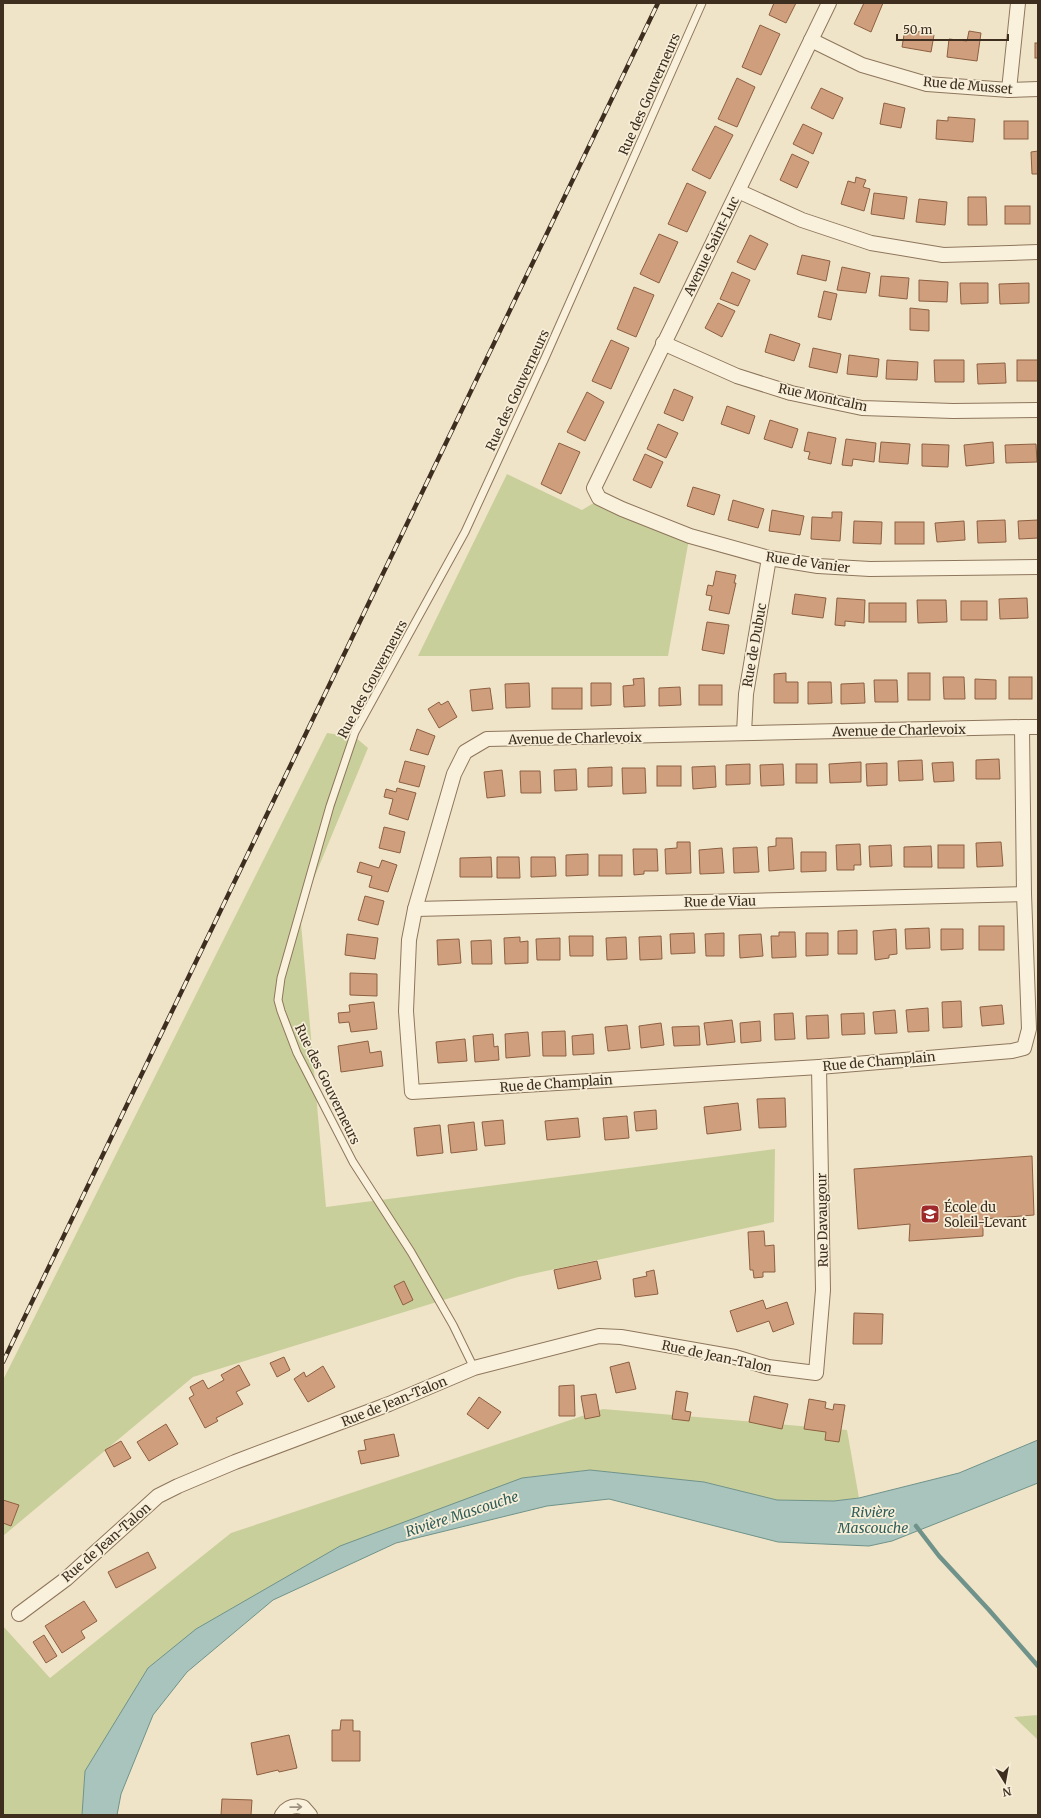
<svg xmlns="http://www.w3.org/2000/svg" width="1041" height="1818" font-family="Merriweather,serif">
<style>
.green{fill:#c9cf9b}
.water{fill:#a9c4bc;stroke:#6f938a}
.lines{fill:none;stroke-linecap:round;stroke-linejoin:round}
.stream{stroke:#6f938a;stroke-width:4.5}
.building{fill:#cf9f7d;stroke:#8d5f41}
.lane-casing{stroke:#8d765c;stroke-width:9}
.street-casing{stroke:#8d765c;stroke-width:16}
.lane{stroke:#faf1dc;stroke-width:7}
.street{stroke:#faf1dc;stroke-width:14}
.rail-casing{stroke:#3d2e20;stroke-width:4.5}
.rail{stroke:#f7eed8;stroke-width:3;stroke-dasharray:9;stroke-linecap:butt}
.oneway{stroke:#9c907e}
.labels{text-anchor:middle;stroke-width:3.5;stroke-linejoin:round;paint-order:stroke}
.street-label{font-size:13px;fill:#3d2e20;stroke:#f7eed8}
.poi-label{font-size:13px;fill:#3d2e20;stroke:#f7eed8;text-anchor:start}
.water-label{font-size:14px;font-style:italic;fill:#2f5d5a;stroke:#f7eed8}
</style>
<rect width="100%" height="100%" fill="#f0e4c8"/>
<g class="green">
<polygon points="507,474 582,510 597,501 689,539 668,656 418,656"/>
<polygon points="327,733 355,737 368,748 300,912 326,1207 775,1149 774,1222 518,1277 193,1377 3,1536 3,1380"/>
<polygon points="603,1409 847,1430 859,1498 834,1501 777,1500 704,1482 589,1470 522,1478 196,1629 85,1771 82,1815 3,1815 3,1626 50,1678 231,1533"/>
<polygon points="1038,1715 1038,1740 1014,1717"/>
</g>
<polygon class="water" points="1038,1440 1038,1483 892,1541 869,1546 778,1542 609,1499 547,1506 396,1543 273,1600 187,1672 153,1715 121,1794 117,1815 82,1815 85,1771 148,1668 196,1629 340,1546 522,1478 590,1470 704,1482 777,1500 834,1501 859,1498 959,1473"/>
<g class="lines">
<polyline class="stream" points="916,1526 939,1556 989,1610 1038,1666"/>
</g>
<g class="building">
<polygon points="774,3 796,3 786,23 769,15"/>
<polygon points="864,3 883,3 871,32 854,24"/>
<polygon points="760,25 780,34 761,75 742,67"/>
<polygon points="905,29 934,35 931,52 902,47"/>
<polygon points="969,31 981,33 977,61 947,57 949,39 967,41"/>
<rect x="1035" y="43" width="3" height="15"/>
<polygon points="737,78 755,87 737,127 718,119"/>
<polygon points="821,88 843,98 833,119 811,108"/>
<polygon points="884,103 905,108 901,128 880,124"/>
<polygon points="948,117 975,119 973,142 936,139 937,120 948,121"/>
<rect x="1004" y="121" width="24" height="18"/>
<polygon points="803,124 822,133 813,154 793,144"/>
<polygon points="715,126 733,135 710,179 692,170"/>
<polygon points="1038,151 1038,174 1032,174 1031,152"/>
<polygon points="792,154 809,162 797,188 780,180"/>
<polygon points="856,177 866,180 863,187 870,189 864,211 841,204 848,181 855,183"/>
<polygon points="687,183 706,192 687,232 668,224"/>
<polygon points="874,193 907,197 904,219 871,214"/>
<polygon points="968,197 986,197 987,225 968,225"/>
<polygon points="919,199 947,202 945,225 916,222"/>
<rect x="1005" y="206" width="25" height="18"/>
<polygon points="659,234 678,242 659,283 640,274"/>
<polygon points="750,235 768,244 755,270 737,262"/>
<polygon points="802,255 830,261 826,281 797,274"/>
<polygon points="842,267 870,273 866,293 837,290"/>
<polygon points="732,272 750,280 738,306 720,299"/>
<polygon points="881,276 909,278 907,299 879,296"/>
<polygon points="919,280 948,282 947,302 919,301"/>
<polygon points="960,283 988,283 988,303 961,304"/>
<polygon points="1029,283 1029,303 1000,304 999,284"/>
<polygon points="634,287 654,295 636,337 617,329"/>
<polygon points="824,291 837,294 831,320 818,317"/>
<polygon points="718,303 735,311 722,337 705,328"/>
<polygon points="910,308 929,310 929,331 910,330"/>
<polygon points="770,334 800,344 794,361 765,352"/>
<polygon points="611,340 629,348 611,389 592,381"/>
<polygon points="813,348 841,354 837,373 809,367"/>
<polygon points="849,355 879,359 877,377 847,374"/>
<polygon points="887,360 918,362 917,380 886,379"/>
<polygon points="934,360 964,360 964,382 935,382"/>
<rect x="1017" y="360" width="21" height="21"/>
<polygon points="1005,363 1006,383 978,384 977,364"/>
<polygon points="674,389 693,397 683,421 664,413"/>
<polygon points="587,392 604,402 585,441 567,432"/>
<polygon points="727,406 755,416 749,434 721,424"/>
<polygon points="770,420 798,429 792,448 764,439"/>
<polygon points="658,424 678,433 666,458 647,449"/>
<polygon points="808,432 836,438 831,464 808,459 810,452 804,451"/>
<polygon points="846,439 876,443 874,462 853,459 852,466 842,465"/>
<polygon points="881,442 910,444 908,464 879,462"/>
<polygon points="993,442 994,463 966,466 964,445"/>
<polygon points="559,443 580,452 561,494 541,484"/>
<polygon points="922,444 949,445 948,467 922,466"/>
<polygon points="1036,444 1037,462 1006,463 1005,445"/>
<polygon points="645,454 663,462 651,488 633,480"/>
<polygon points="693,487 720,495 714,515 687,506"/>
<polygon points="733,500 764,509 758,528 728,520"/>
<polygon points="772,510 804,516 800,535 769,531"/>
<polygon points="832,512 842,512 840,541 811,539 812,517 832,518"/>
<polygon points="1005,520 1006,542 978,543 977,521"/>
<polygon points="1038,520 1038,538 1019,539 1018,521"/>
<polygon points="854,521 882,522 881,544 853,543"/>
<polygon points="964,521 965,540 937,542 935,523"/>
<rect x="895" y="522" width="29" height="22"/>
<polygon points="716,571 736,575 734,583 736,583 729,614 709,610 712,596 706,595 708,585 713,586"/>
<polygon points="795,594 826,598 823,618 792,614"/>
<polygon points="837,598 865,600 864,623 845,621 845,626 835,625"/>
<polygon points="1027,598 1028,618 1000,619 999,599"/>
<polygon points="917,600 946,600 947,622 918,623"/>
<rect x="961" y="601" width="26" height="19"/>
<rect x="869" y="603" width="37" height="19"/>
<polygon points="707,622 729,625 724,654 702,650"/>
<polygon points="786,673 786,682 798,682 798,703 774,703 774,674"/>
<rect x="908" y="673" width="22" height="27"/>
<polygon points="943,677 964,677 965,699 944,699"/>
<rect x="1009" y="677" width="23" height="22"/>
<polygon points="644,678 645,706 624,707 623,686 634,685 633,679"/>
<polygon points="975,679 996,680 996,699 975,699"/>
<polygon points="874,680 897,680 898,702 875,702"/>
<polygon points="808,682 831,682 832,703 808,704"/>
<polygon points="529,683 530,707 506,708 505,684"/>
<polygon points="591,683 611,683 611,705 591,706"/>
<polygon points="864,683 865,703 841,704 841,684"/>
<rect x="699" y="685" width="23" height="20"/>
<polygon points="680,687 681,705 659,706 659,688"/>
<polygon points="490,688 493,709 472,711 470,690"/>
<rect x="552" y="688" width="30" height="21"/>
<polygon points="448,701 457,717 439,728 428,709 439,702 441,705"/>
<polygon points="417,729 435,736 428,755 410,750"/>
<polygon points="999,759 1000,779 976,779 976,760"/>
<polygon points="922,760 923,780 899,781 898,761"/>
<polygon points="405,761 425,766 419,787 399,782"/>
<polygon points="861,762 861,782 830,783 829,764"/>
<polygon points="953,762 954,781 934,782 932,763"/>
<polygon points="887,763 887,785 867,786 866,764"/>
<polygon points="750,764 750,784 726,785 726,765"/>
<polygon points="783,764 784,785 761,786 760,765"/>
<rect x="796" y="764" width="21" height="19"/>
<rect x="657" y="766" width="24" height="20"/>
<polygon points="715,766 716,787 693,789 692,767"/>
<polygon points="612,767 612,786 588,787 588,768"/>
<polygon points="622,768 645,768 646,793 623,794"/>
<polygon points="576,769 577,790 555,791 554,770"/>
<polygon points="502,770 505,796 487,798 484,772"/>
<polygon points="520,771 540,771 541,793 521,793"/>
<polygon points="397,788 416,793 408,820 389,814 393,799 384,797 386,789 396,792"/>
<polygon points="384,827 405,832 400,853 379,848"/>
<polygon points="776,838 792,838 794,869 769,871 768,847 776,846"/>
<polygon points="677,842 690,842 691,873 666,874 665,849 677,848"/>
<polygon points="1001,842 1003,866 977,867 976,843"/>
<polygon points="860,844 861,865 854,865 854,870 837,870 836,845"/>
<polygon points="891,845 892,866 870,867 869,846"/>
<rect x="938" y="845" width="26" height="23"/>
<polygon points="931,846 932,867 904,867 904,847"/>
<polygon points="757,847 759,872 734,873 733,848"/>
<polygon points="722,848 724,873 700,874 699,850"/>
<polygon points="633,849 657,849 658,871 644,871 644,874 634,875"/>
<polygon points="801,852 826,852 826,871 801,872"/>
<polygon points="588,854 588,875 566,876 566,855"/>
<rect x="599" y="855" width="23" height="21"/>
<polygon points="491,857 492,877 460,877 460,858"/>
<polygon points="497,857 519,857 520,878 497,878"/>
<polygon points="531,857 555,857 556,876 531,877"/>
<polygon points="382,860 397,865 388,892 369,887 372,876 357,872 360,862 379,868"/>
<polygon points="365,896 384,901 378,925 358,920"/>
<rect x="979" y="926" width="25" height="24"/>
<polygon points="929,928 930,948 906,949 905,929"/>
<polygon points="896,929 897,954 889,955 889,958 875,960 873,931"/>
<polygon points="941,929 963,929 963,949 941,950"/>
<polygon points="857,930 857,954 838,954 838,931"/>
<polygon points="779,932 795,932 796,957 772,958 771,936 779,936"/>
<polygon points="694,933 695,953 671,954 670,934"/>
<polygon points="724,933 724,956 706,956 705,934"/>
<polygon points="806,933 828,933 828,955 806,956"/>
<polygon points="347,934 378,938 375,959 345,955"/>
<polygon points="761,934 763,956 740,958 739,935"/>
<polygon points="569,936 593,936 593,956 570,956"/>
<polygon points="661,936 662,959 640,960 639,937"/>
<polygon points="520,937 520,942 528,941 528,963 505,964 504,938"/>
<polygon points="626,937 627,959 607,960 606,938"/>
<polygon points="560,938 560,960 537,960 536,939"/>
<polygon points="459,939 461,963 438,965 437,940"/>
<polygon points="491,940 492,964 472,964 471,941"/>
<polygon points="350,973 377,974 377,996 350,995"/>
<polygon points="961,1001 962,1027 943,1028 942,1002"/>
<polygon points="374,1002 377,1029 351,1032 349,1022 339,1023 338,1013 350,1012 349,1005"/>
<polygon points="1002,1005 1004,1024 982,1026 980,1007"/>
<polygon points="928,1008 929,1031 908,1032 906,1010"/>
<polygon points="895,1010 897,1033 875,1034 873,1012"/>
<polygon points="793,1013 795,1039 775,1040 774,1014"/>
<polygon points="864,1013 865,1034 842,1035 841,1014"/>
<polygon points="828,1015 829,1038 807,1039 806,1016"/>
<polygon points="732,1020 735,1042 707,1045 704,1023"/>
<polygon points="760,1021 761,1041 741,1043 740,1023"/>
<polygon points="661,1023 664,1045 641,1048 639,1026"/>
<polygon points="627,1025 630,1049 608,1051 605,1027"/>
<polygon points="699,1026 700,1045 674,1046 672,1027"/>
<polygon points="565,1031 566,1056 543,1056 542,1032"/>
<polygon points="528,1032 530,1056 506,1058 505,1034"/>
<polygon points="493,1034 494,1047 498,1046 499,1060 475,1062 473,1036"/>
<polygon points="593,1034 594,1054 573,1055 572,1036"/>
<polygon points="465,1039 467,1061 438,1063 436,1042"/>
<polygon points="368,1041 370,1053 381,1051 383,1066 341,1072 338,1046"/>
<polygon points="785,1098 786,1127 759,1128 757,1099"/>
<polygon points="738,1103 741,1130 707,1134 704,1107"/>
<polygon points="656,1110 657,1129 636,1131 634,1112"/>
<polygon points="627,1116 629,1138 605,1140 603,1118"/>
<polygon points="578,1118 580,1137 547,1140 545,1121"/>
<polygon points="503,1120 505,1144 485,1146 482,1122"/>
<polygon points="474,1122 477,1150 451,1153 448,1125"/>
<polygon points="440,1125 443,1153 417,1156 414,1128"/>
<polygon points="1032,1156 1034,1215 983,1219 983,1236 909,1241 910,1224 858,1229 854,1169"/>
<polygon points="764,1231 765,1246 774,1245 775,1272 763,1272 763,1277 754,1278 753,1270 750,1270 748,1232"/>
<polygon points="597,1261 601,1279 558,1289 554,1270"/>
<polygon points="654,1270 658,1294 635,1297 633,1279 647,1276 646,1272"/>
<polygon points="404,1281 413,1300 403,1305 394,1286"/>
<polygon points="763,1300 766,1309 787,1302 794,1324 773,1332 769,1321 737,1332 730,1311"/>
<polygon points="854,1313 883,1314 882,1344 853,1344"/>
<polygon points="284,1357 290,1370 277,1377 270,1363"/>
<polygon points="629,1362 636,1389 616,1393 610,1367"/>
<polygon points="239,1365 250,1385 236,1392 243,1404 216,1418 218,1421 205,1428 189,1398 194,1395 190,1387 203,1380 208,1389 224,1380 221,1375"/>
<polygon points="323,1366 335,1387 308,1402 294,1379 304,1372 306,1377"/>
<polygon points="574,1385 575,1416 559,1416 559,1386"/>
<polygon points="676,1391 688,1393 685,1411 691,1412 689,1421 672,1419"/>
<polygon points="596,1394 600,1416 585,1419 581,1396"/>
<polygon points="754,1396 788,1404 782,1429 749,1422"/>
<polygon points="479,1397 501,1412 488,1429 467,1414"/>
<polygon points="809,1399 826,1402 825,1408 833,1410 834,1404 845,1405 839,1442 825,1440 826,1432 804,1429"/>
<polygon points="166,1424 178,1444 149,1461 137,1442"/>
<polygon points="394,1434 399,1456 361,1464 358,1451 366,1450 364,1440"/>
<polygon points="121,1441 131,1458 114,1467 105,1450"/>
<polygon points="3,1500 19,1505 11,1526 3,1523"/>
<polygon points="148,1552 156,1568 116,1588 108,1572"/>
<polygon points="84,1601 97,1621 81,1631 85,1638 62,1653 45,1626"/>
<polygon points="44,1635 57,1656 46,1663 33,1642"/>
<polygon points="341,1720 353,1720 353,1731 360,1731 360,1761 332,1761 332,1730 340,1730"/>
<polygon points="289,1735 297,1768 279,1772 278,1770 257,1775 251,1743"/>
<polygon points="222,1799 252,1800 251,1815 221,1815"/>
</g>
<g class="lines">
<defs>
<polyline id="lane" points="474,1368 453,1325 411,1252 353,1162 297,1053 281,1011 278,1000 281,978 330,806 355,732 465,532 545,358 702,3"/>
<g id="street">
<polyline points="829,3 594,488 599,498 622,509 690,536 769,558 818,566 870,569 1038,567"/>
<polyline points="811,40 862,65 927,84 1009,90 1038,89"/>
<polyline points="1009,90 1018,3"/>
<polyline points="738,191 802,220 871,243 943,255 1038,252"/>
<polyline points="663,343 737,376 791,393 862,408 953,411 1038,410"/>
<polyline points="1022,727 1024,894 1029,1029 1024,1048 1012,1051 819,1067 412,1092 406,1011 409,940 415,909 454,774 465,752 487,739 1022,727 1038,727"/>
<polyline points="744,733 746,694 769,558"/>
<polyline points="415,909 1024,894"/>
<polyline points="19,1614 66,1579 158,1496 178,1486 235,1462 389,1404 474,1368 599,1336 621,1337 735,1357 768,1367 816,1373 823,1290 819,1067"/>
<path d="M282 1815C287 1807 293 1805 303 1807L310 1815"/>
</g>
</defs>
<use href="#lane" class="lane-casing"/>
<use href="#street" class="street-casing"/>
<use href="#lane" class="lane"/>
<use href="#street" class="street"/>
<defs>
<polyline id="rail" points="3,1362 658,3"/>
</defs>
<use href="#rail" class="rail-casing"/>
<use href="#rail" class="rail"/>
</g>
<defs><path id="oneway-shaft" d="M-6 0H5M1.5-3L5.5 0L1.5 3" fill="none" stroke-width="1.6" stroke-linecap="round" stroke-linejoin="round"/></defs>
<use class="oneway" href="#oneway-shaft" transform="translate(296 1807) rotate(-1)"/>
<defs>
<symbol id="school-square" viewBox="-11 -11 22 22"><rect x="-9" y="-9" width="18" height="18" rx="4" fill="#9e2a2b" stroke="#f7eed8"/><path d="M0-5L7-2L0 1L-7-2ZM-4 1L0 2.5L4 1V4Q0 6-4 4Z" fill="#fff"/></symbol>
</defs>
<g fill-rule="evenodd">
<use href="#school-square" x="919" y="1203" width="22" height="22"/>
</g>
<g class="labels">
<g class="street-label">
<text transform="translate(968 85) rotate(5)" y="5">Rue de Musset</text>
<text transform="translate(649 94) rotate(-66)" y="5">Rue des Gouverneurs</text>
<text transform="translate(711 246) rotate(-64)" y="5">Avenue Saint-Luc</text>
<text transform="translate(517 390) rotate(-65)" y="5">Rue des Gouverneurs</text>
<text transform="translate(823 397) rotate(12)" y="5">Rue Montcalm</text>
<text transform="translate(808 562) rotate(8)" y="5">Rue de Vanier</text>
<text transform="translate(754 645) rotate(-80)" y="5">Rue de Dubuc</text>
<text transform="translate(372 679) rotate(-62)" y="5">Rue des Gouverneurs</text>
<text transform="translate(899 730) rotate(-1)" y="5">Avenue de Charlevoix</text>
<text transform="translate(575 738) rotate(-1)" y="5">Avenue de Charlevoix</text>
<text transform="translate(720 901) rotate(-1)" y="5">Rue de Viau</text>
<text transform="translate(879 1061) rotate(-5)" y="5">Rue de Champlain</text>
<text transform="translate(556 1083) rotate(-4)" y="5">Rue de Champlain</text>
<text transform="translate(328 1084) rotate(64)" y="5">Rue des Gouverneurs</text>
<text transform="translate(822 1220) rotate(-91)" y="5">Rue Davaugour</text>
<text transform="translate(717 1356) rotate(12)" y="5">Rue de Jean-Talon</text>
<text transform="translate(394 1401) rotate(-22)" y="5">Rue de Jean-Talon</text>
<text transform="translate(106 1542) rotate(-41)" y="5">Rue de Jean-Talon</text>
</g>
<g class="poi-label">
<text x="944" y="1212">École du<tspan x="944" dy="15">Soleil-Levant</tspan></text>
</g>
<g class="water-label">
<text x="873" y="1517">Rivière<tspan x="873" dy="16">Mascouche</tspan></text>
<text transform="translate(462 1514) rotate(-18)" y="5">Rivière Mascouche</text>
</g>
</g>
<rect width="1041" height="1818" fill="none" stroke="#3d2e20" stroke-width="8"/>
<g transform="translate(1005 1782) rotate(169)" stroke="#f7eed8" stroke-width="3" paint-order="stroke">
<path d="M0-3L7 15L0 10L-7 15Z" fill="#3d2e20"/>
<text y="-6" font-size="11" font-weight="bold" text-anchor="middle" fill="#3d2e20">N</text>
</g>
<path d="M897 34v6h111v-6" fill="none" stroke="#3d2e20" stroke-width="2"/>
<text x="903" y="34" font-size="12" fill="#3d2e20" stroke="#f7eed8" stroke-width="3" paint-order="stroke">50 m</text>
</svg>
